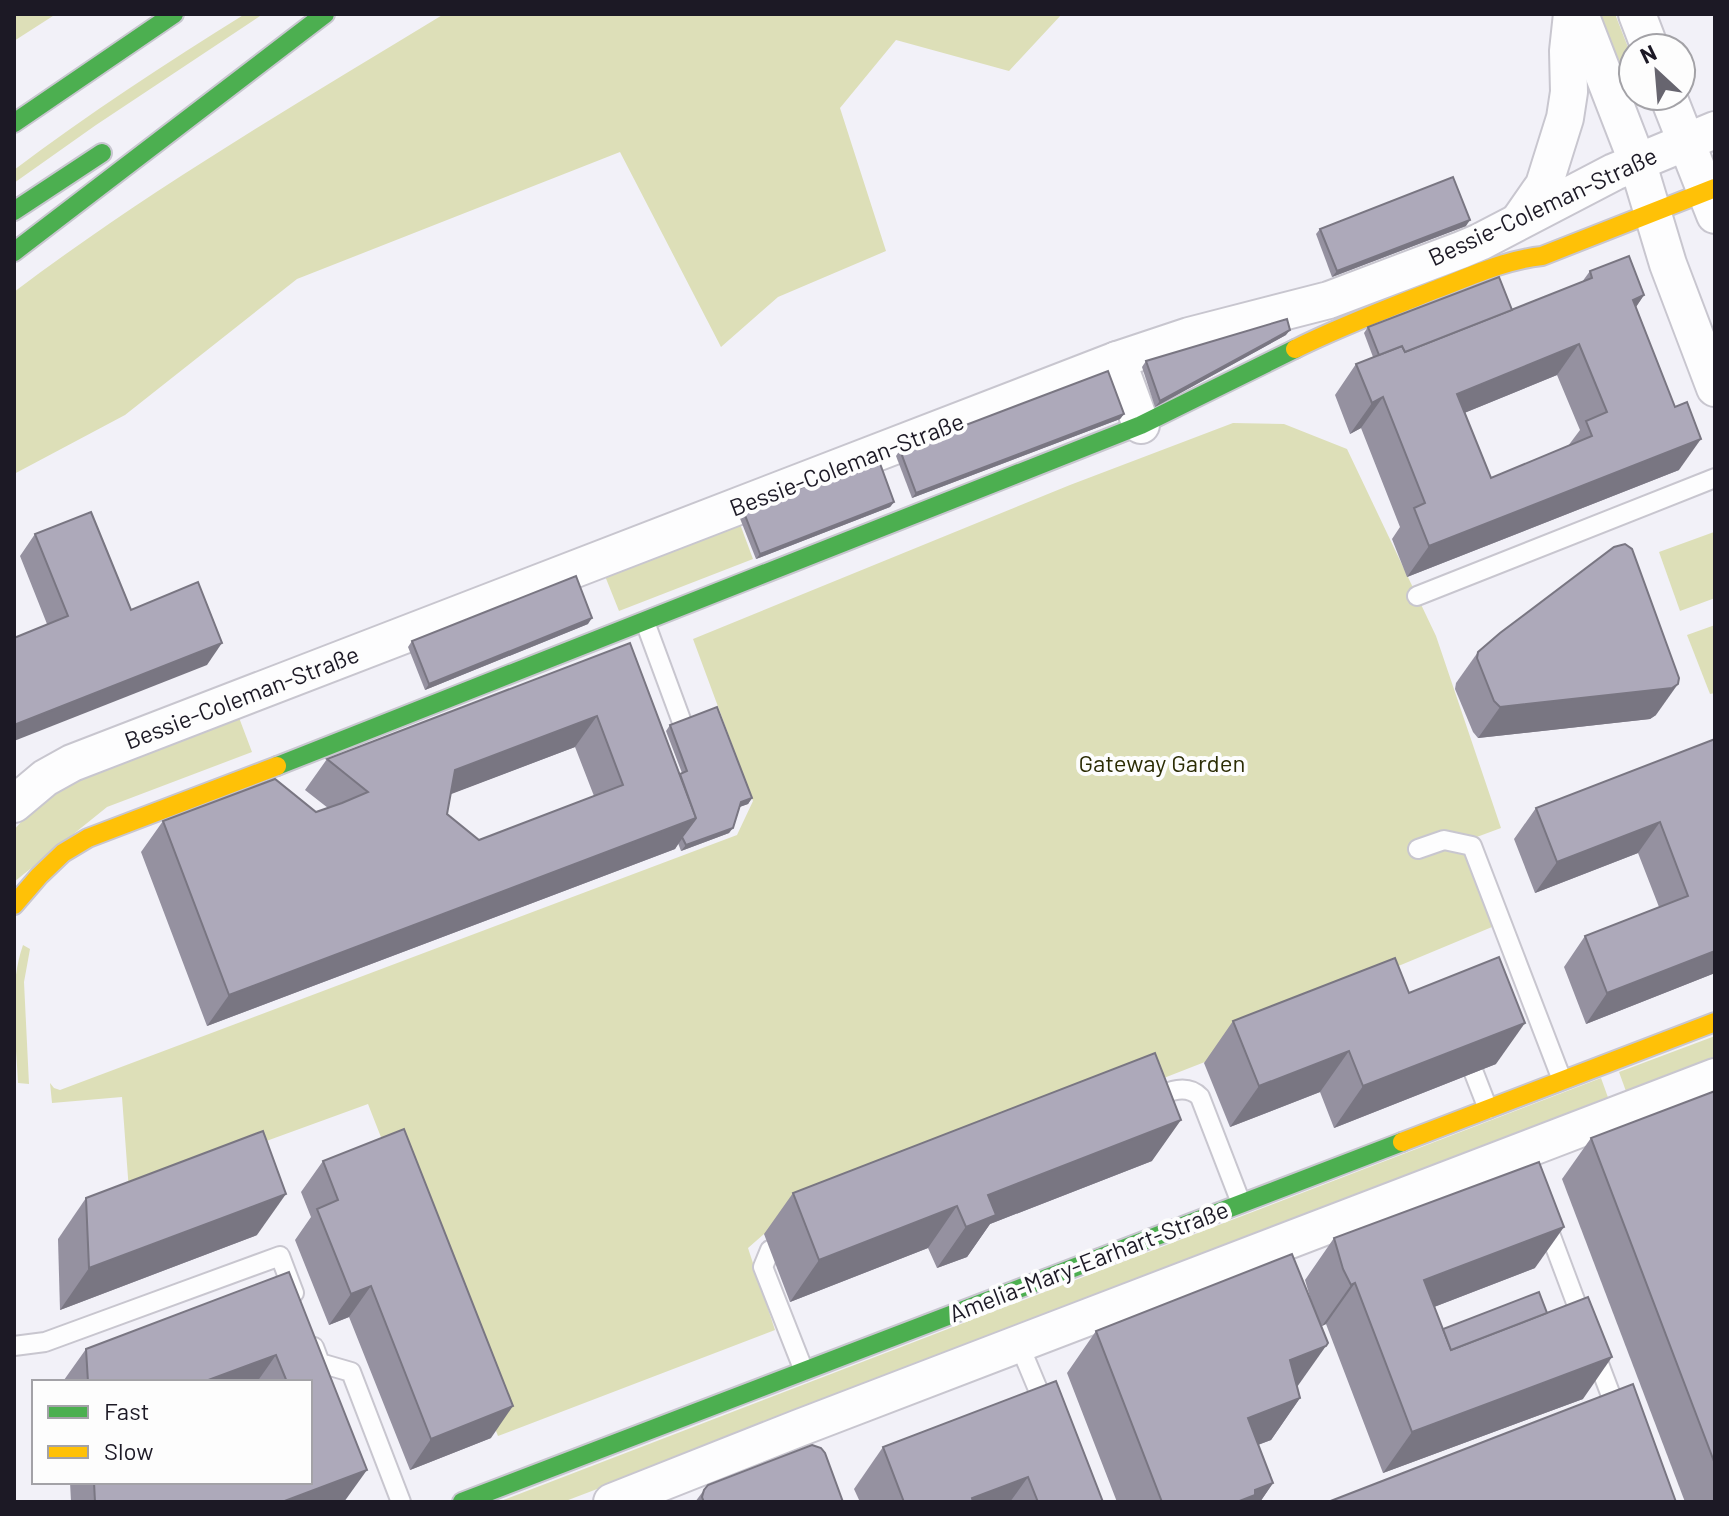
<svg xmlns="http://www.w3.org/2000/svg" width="1729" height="1516" font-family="Barlow,sans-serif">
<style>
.green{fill:#dddfb8}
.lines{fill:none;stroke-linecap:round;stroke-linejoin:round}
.lane-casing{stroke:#c8c6cf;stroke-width:22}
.street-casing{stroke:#c8c6cf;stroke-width:40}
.fast-casing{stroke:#c8c6cf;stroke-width:22}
.slow-casing{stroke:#c8c6cf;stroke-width:22}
.lane{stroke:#fdfdfe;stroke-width:18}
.street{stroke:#fdfdfe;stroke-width:36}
.fast{stroke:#4caf50;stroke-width:18}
.slow{stroke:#ffc107;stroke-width:18}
.wall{fill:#9591a0;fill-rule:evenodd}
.shaded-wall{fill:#797682}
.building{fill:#ada9ba;stroke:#797682;stroke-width:2;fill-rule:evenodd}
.labels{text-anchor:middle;stroke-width:8;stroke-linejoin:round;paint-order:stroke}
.street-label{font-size:24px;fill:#1c1925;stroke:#fdfdfd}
.park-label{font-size:24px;fill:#2b2c04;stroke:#fdfdfd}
</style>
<rect width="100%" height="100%" fill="#f2f1f8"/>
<g class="green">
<polygon points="14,14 56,14 14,41"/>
<path d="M245 14H263L96 125 14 183V170C88 114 166 63 245 14Z"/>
<path d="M444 14H1062L1009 71 896 40 840 108 886 251 778 297 721 347 620 152 297 279 125 415 14 474V292C149 190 299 102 444 14Z"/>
<polygon points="1598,14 1615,14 1633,60 1633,96 1647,96 1649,102 1634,107"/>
<polygon points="1233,423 1284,424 1347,449 1436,636 1501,828 1466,841 1492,927 1360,982 1366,999 764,1234 748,1248 775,1330 498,1436 368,1104 129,1191 122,1097 52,1103 50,1083 54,1088 60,1090 737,835 753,801 693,639 1070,485"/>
<polygon points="740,524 753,559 619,611 605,576"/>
<polygon points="1714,532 1715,598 1680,611 1659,552"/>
<polygon points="1715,625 1715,693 1710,694 1687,635"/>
<path d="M238 715 252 752 107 807 14 882V830C48 790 93 773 140 754 172 741 205 728 238 715Z"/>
<path d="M23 945 30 949 24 982 29 1084 18 1083C16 1038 8 988 23 945Z"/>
<polygon points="1715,1036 1715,1061 1627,1094 1619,1072"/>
<polygon points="1601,1078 1610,1103 563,1502 498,1502"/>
</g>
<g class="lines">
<defs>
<g id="lane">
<polyline points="1417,596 1715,478"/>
<polyline points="645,622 683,725"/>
<polyline points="1418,849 1444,840 1472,846 1562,1080"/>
<polyline points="1474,1073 1488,1109"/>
<path d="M1148 1100C1165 1093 1186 1082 1200 1097L1241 1203"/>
<polyline points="1545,1220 1584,1324"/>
<polyline points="770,1250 763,1267 804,1371"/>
<polyline points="1019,1344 1047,1411"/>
<polyline points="14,1346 45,1342 280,1256 294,1293"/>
<polyline points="314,1347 320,1363 351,1372 401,1502"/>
<polyline points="1593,1348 1618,1414"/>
</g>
<g id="street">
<polyline points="1580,14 1637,161 1668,264 1715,388"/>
<polyline points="1637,14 1650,48"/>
<polyline points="1668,96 1715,215"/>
<polyline points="1521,218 1544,185 1565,118 1569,92 1568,51 1572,14"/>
<polyline points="1117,360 1141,425"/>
<polyline points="14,804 45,778 72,763 1117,360 1189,336 1329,300 1461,250 1480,242 1614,172 1715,130"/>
<polyline points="612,1502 799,1428 1715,1077"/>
</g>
<g id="fast">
<polyline points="14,123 174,14"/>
<polyline points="14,211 102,153"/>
<polyline points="14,252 325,14"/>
<polyline points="277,766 1141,425 1295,349"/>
<polyline points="462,1502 1402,1142"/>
</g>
<g id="slow">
<path d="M1295 349C1341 326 1389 308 1437 289 1471 276 1505 260 1542 256L1715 188"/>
<polyline points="14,905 39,876 63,853 88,838 277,766"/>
<polyline points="1402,1142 1715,1022"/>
</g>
</defs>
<use href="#lane" class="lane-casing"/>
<use href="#street" class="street-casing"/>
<use href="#fast" class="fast-casing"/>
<use href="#slow" class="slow-casing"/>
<use href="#lane" class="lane"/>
<use href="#street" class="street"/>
<use href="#fast" class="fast"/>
<use href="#slow" class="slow"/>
</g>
<g class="wall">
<polygon points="1466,226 1332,277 1316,234 1320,229"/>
<path d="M1590 271 1644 295 1636 307 1679 470 1407 577 1392 539 1400 527 1361 428 1350 434 1335 395 1356 364 1373 357 1364 333 1368 327 1512 310 1582 282ZM1557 375 1580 430 1568 446 1491 478 1464 413Z"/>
<polygon points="1286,335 1155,407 1142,367 1146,361"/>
<polygon points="1124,414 1120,419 912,498 896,456 900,450"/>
<polygon points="894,502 890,507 756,559 739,516 743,510"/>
<polygon points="35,534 131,610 207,665 47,624 20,556"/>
<polygon points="588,624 425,690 408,647 412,641"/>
<path d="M630 643 680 774 682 773 666 731 670 725 752 798 748 804 739 807 729 833 681 851 678 843 675 849 207 1026 141 852 163 821 316 812 328 808 305 790 327 759ZM575 747 594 796 479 840 447 814 450 794Z"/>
<polygon points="1478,652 1656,715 1650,719 1478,738 1473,732 1455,689 1456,683"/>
<polygon points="1715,739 1715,973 1586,1024 1564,967 1585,936 1659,907 1638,853 1535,893 1514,839 1536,808"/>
<polygon points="1409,993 1496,1064 1334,1128 1320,1092 1230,1127 1204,1063 1233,1021"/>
<polygon points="1715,1091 1715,1502 1685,1502 1562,1179 1591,1138"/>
<polygon points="323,1161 491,1438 410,1470 349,1317 329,1325 295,1240 311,1217 301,1192"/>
<polygon points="1152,1161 990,1224 967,1257 937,1268 928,1248 790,1302 764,1234 793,1193"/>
<polygon points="86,1198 257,1235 60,1310 58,1239"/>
<polygon points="1334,1238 1535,1268 1434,1307 1443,1329 1583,1399 1383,1473 1326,1324 1322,1326 1315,1313 1297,1387 1300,1398 1271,1440 1258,1445 1273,1483 1260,1502 1117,1502 1067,1373 1096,1331 1313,1307 1305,1280"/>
<polygon points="289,1272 345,1501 71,1502 70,1482 310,1482 310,1382 64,1382 64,1380 86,1349"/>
<polygon points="1056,1381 1103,1502 860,1502 854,1489 883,1447"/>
<polygon points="704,1490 843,1502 695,1502"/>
</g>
<g class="shaded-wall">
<polygon points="1470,220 1466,226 1332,277 1337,271"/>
<polygon points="1644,295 1623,326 1633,300"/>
<polygon points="1290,330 1286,335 1155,407 1160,401"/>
<polygon points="1579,344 1557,375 1435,425 1457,394"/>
<polygon points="1383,397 1361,428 1350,434 1372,403"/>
<polygon points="1124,414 1120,419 912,498 916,493"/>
<polygon points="1701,439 1679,470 1407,577 1429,546"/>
<polygon points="894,502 890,507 756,559 760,554"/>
<polygon points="592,618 588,624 425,690 429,684"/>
<polygon points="222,643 207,665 14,741 14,725"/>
<polygon points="1678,684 1656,715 1650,719 1478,738 1500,707"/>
<polygon points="597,716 575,747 433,801 455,770"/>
<polygon points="752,798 748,804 737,808 741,802"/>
<polygon points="696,818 675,849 207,1026 229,995"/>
<polygon points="1660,822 1638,853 1535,893 1557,862"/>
<polygon points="733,828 729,833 681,851 686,845"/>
<polygon points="1715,951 1715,973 1586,1024 1607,993"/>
<polygon points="1525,1023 1496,1064 1334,1128 1363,1086"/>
<polygon points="1349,1051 1320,1092 1230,1127 1259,1086"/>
<polygon points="1181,1120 1152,1161 990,1224 967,1257 937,1268 988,1195"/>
<polygon points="286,1194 257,1235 60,1310 89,1268"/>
<polygon points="957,1206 928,1248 790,1302 819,1260"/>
<polygon points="1564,1227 1535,1268 1395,1322 1424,1280"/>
<polygon points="1355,1283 1326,1324 1322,1326 1351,1285"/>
<polygon points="371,1286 349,1317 329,1325 351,1294"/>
<polygon points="1326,1346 1297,1387 1290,1360"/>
<polygon points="276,1355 257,1382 203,1382"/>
<polygon points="1612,1357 1583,1399 1383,1473 1412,1432"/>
<polygon points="1300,1398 1271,1440 1219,1459 1248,1418"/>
<polygon points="513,1406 491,1438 410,1470 431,1439"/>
<polygon points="367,1470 344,1502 282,1502"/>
<polygon points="1028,1477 1010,1502 969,1502 972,1498"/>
<polygon points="1273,1483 1260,1502 1237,1502 1255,1490"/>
</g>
<g class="building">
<polygon points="1453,177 1470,220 1337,271 1320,229"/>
<path d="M1629 256 1644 295 1633 300 1675 407 1687 402 1701 439 1429 546 1414 508 1425 503 1383 397 1372 403 1356 364 1402 346 1405 352 1592 278 1590 271ZM1579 344 1607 412 1586 421 1592 436 1491 478 1457 394Z"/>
<polygon points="1499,277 1512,310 1405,352 1402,346 1379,355 1368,327"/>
<polygon points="1287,319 1290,330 1160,401 1146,361"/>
<polygon points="1108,371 1124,414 916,493 900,450"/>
<polygon points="878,458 894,502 760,554 743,510"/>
<polygon points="91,512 131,610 198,582 222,643 14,725 14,638 68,616 35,534"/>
<polygon points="1625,544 1632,549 1679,678 1678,684 1672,688 1500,707 1494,701 1477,658 1478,652 1500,633 1614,547"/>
<polygon points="576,576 592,618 429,684 412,641"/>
<path d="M630 643 696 818 229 995 163 821 275 779 316 812 342 803 368 792 327 759ZM597 716 623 785 479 840 447 814 455 770Z"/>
<polygon points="717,707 752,798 741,802 733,828 686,845 682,837 696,818 680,774 687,771 670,725"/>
<polygon points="1715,739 1715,951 1607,993 1585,936 1688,896 1660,822 1557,862 1536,808"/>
<polygon points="1499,957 1525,1023 1363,1086 1349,1051 1259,1086 1233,1021 1395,958 1409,993"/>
<polygon points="1155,1053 1181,1120 988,1195 996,1215 966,1227 957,1206 819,1260 793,1193"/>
<polygon points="1715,1091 1715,1464 1591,1138"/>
<polygon points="404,1129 513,1406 431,1439 371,1286 351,1294 317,1209 338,1200 323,1161"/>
<polygon points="263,1131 286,1194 89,1268 86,1198"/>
<polygon points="1539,1162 1564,1227 1424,1280 1451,1350 1588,1297 1612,1357 1412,1432 1355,1283 1351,1285 1343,1269 1334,1238"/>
<polygon points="1292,1254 1328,1343 1326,1346 1290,1360 1300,1398 1248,1418 1273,1483 1255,1490 1255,1495 1237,1502 1162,1502 1096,1331"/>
<polygon points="289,1272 367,1470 282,1502 95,1502 94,1482 310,1482 310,1382 287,1382 276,1355 203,1382 88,1382 86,1349"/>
<polygon points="1539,1292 1547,1313 1451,1350 1443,1329"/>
<polygon points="1056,1381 1103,1502 1038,1502 1028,1477 972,1498 973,1502 904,1502 883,1447"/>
<polygon points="1633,1384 1676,1502 1328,1502"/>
<polygon points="812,1445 821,1448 825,1453 843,1502 704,1502 702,1497 704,1490 708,1485"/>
</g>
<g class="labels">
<g class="street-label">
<text transform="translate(1543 207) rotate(-25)" y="8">Bessie-Coleman-Straße</text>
<text transform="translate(847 465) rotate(-21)" y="8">Bessie-Coleman-Straße</text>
<text transform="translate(242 698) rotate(-21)" y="8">Bessie-Coleman-Straße</text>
<text transform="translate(1089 1262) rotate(-21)" y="8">Amelia-Mary-Earhart-Straße</text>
</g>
<g class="park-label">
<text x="1162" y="772">Gateway Garden</text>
</g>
</g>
<rect width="1729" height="1516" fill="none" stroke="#1c1925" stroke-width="32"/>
<rect x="32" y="1380" width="280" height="104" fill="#fdfdfd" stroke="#a3a2a7" stroke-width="2"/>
<rect x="48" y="1406" width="40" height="12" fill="#4caf50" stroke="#a3a2a7" stroke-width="2"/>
<text x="104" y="1420" font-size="24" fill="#1c1925">Fast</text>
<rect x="48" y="1446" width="40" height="12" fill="#ffc107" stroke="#a3a2a7" stroke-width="2"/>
<text x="104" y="1460" font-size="24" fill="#1c1925">Slow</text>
<g transform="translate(1657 72) rotate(334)"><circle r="38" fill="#fdfdfd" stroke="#a3a2a7" stroke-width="2"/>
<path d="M0-6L14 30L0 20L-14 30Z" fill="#67656f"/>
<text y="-12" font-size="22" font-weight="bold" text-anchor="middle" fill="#1c1925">N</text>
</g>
</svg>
